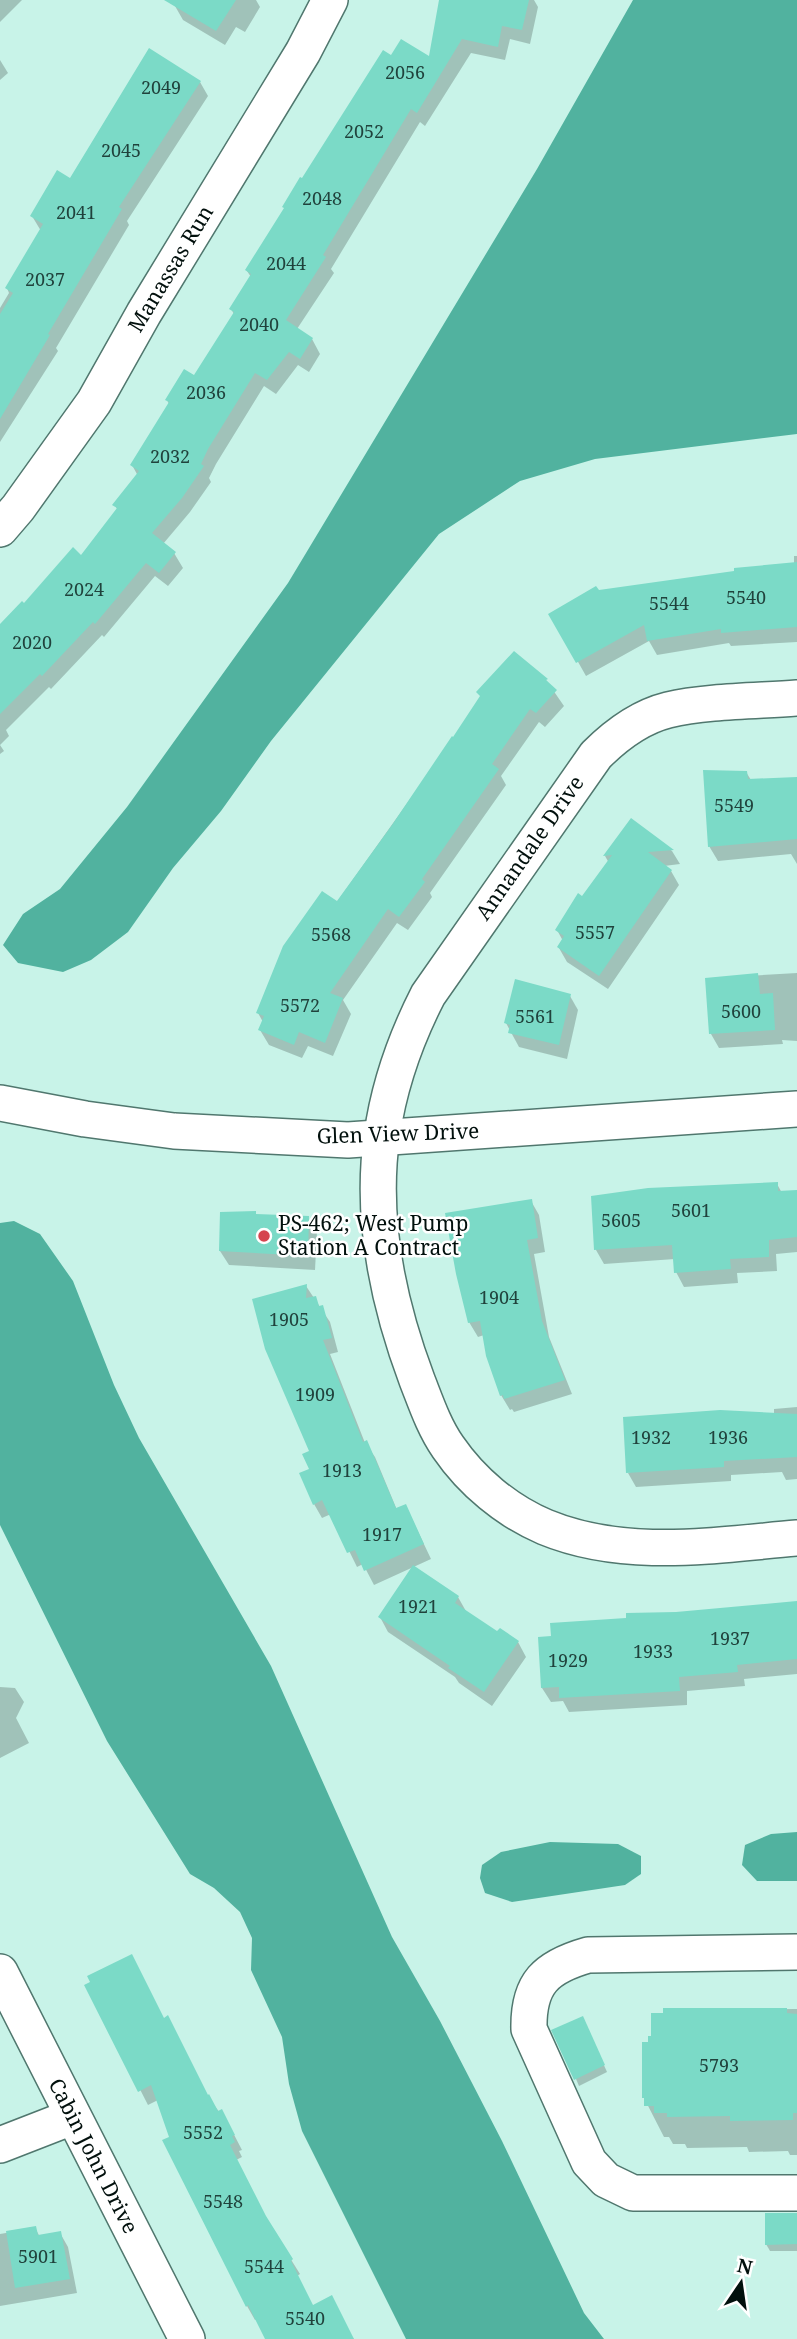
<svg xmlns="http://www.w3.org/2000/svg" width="797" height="2339" font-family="'Noto Serif',serif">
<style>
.water{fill:#51b29f}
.shadow{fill:#0003}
.building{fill:#7bdac7}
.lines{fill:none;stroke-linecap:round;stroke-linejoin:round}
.minor-casing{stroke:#50776e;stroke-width:38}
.minor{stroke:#fff;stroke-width:35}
.poi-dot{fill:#d5444f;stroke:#fff;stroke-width:2.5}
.labels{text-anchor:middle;stroke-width:5;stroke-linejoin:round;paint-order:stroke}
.number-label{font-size:18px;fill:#20423c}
.street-label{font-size:21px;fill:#02100d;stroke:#fff}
.poi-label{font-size:21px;fill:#02100d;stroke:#fff;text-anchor:start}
</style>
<rect width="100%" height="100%" fill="#c8f3e8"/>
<g class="water">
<polygon points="633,0 797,0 797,434 595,459 520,481 439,534 271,741 221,811 173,868 128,932 91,960 63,972 18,963 3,945 23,914 60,889 127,807 288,583 537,169"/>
<polygon points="14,1221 40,1234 73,1281 114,1385 139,1438 271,1666 392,1937 440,2021 502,2141 584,2313 604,2339 406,2339 302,2131 289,2084 282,2037 251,1970 252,1938 240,1912 214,1888 190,1874 107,1741 0,1525 0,1223"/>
<polygon points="797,1832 797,1881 757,1881 742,1865 745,1845 771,1834"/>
<polygon points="550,1842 618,1844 641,1856 641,1874 625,1885 512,1902 485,1893 480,1878 482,1865 501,1852"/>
</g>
<g class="shadow">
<polygon points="0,0 22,0 0,22"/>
<polygon points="178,0 256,0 260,7 245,32 236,27 225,45 183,20 175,6"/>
<polygon points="443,0 534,0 538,7 530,44 510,39 505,60 471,53 425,126 420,122 331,269 334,273 297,329 312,339 320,354 309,372 298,365 276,394 264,386 216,464 209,478 211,482 190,512 163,544 174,553 183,568 168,586 155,576 104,637 102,635 51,689 49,687 6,730 9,736 0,745 4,751 0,754 0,627 81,557 118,511 115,505 138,476 132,465 169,404 167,400 194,377 234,314 231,309 251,277 247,271 302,181 392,57 430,59"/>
<polygon points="0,60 8,73 0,80"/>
<polygon points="200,82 208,96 127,221 129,225 56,348 58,351 0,442 0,308 9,293 7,288 41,231 32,216 70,180"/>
<polygon points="794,556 797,556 797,642 731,646 729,643 657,655 649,641 586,676 551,614 598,592 794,564"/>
<polygon points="514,653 546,680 564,706 545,727 539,722 501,776 506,785 430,893 432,897 408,930 397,923 343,1000 351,1014 333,1056 308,1046 302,1058 269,1045 260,1030 263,1022 258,1013"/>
<polygon points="746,772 751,780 797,779 797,864 791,854 718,861 709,846"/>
<polygon points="631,820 672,851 680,864 664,866 671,871 679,885 608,989 567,962 559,948 563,941 557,930 609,863 605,856"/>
<polygon points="797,973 797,1041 782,1040 783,1044 719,1048 711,1034 713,978"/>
<polygon points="570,996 578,1010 567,1059 519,1047 506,1023"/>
<polygon points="777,1184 782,1193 797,1192 797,1252 776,1254 777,1271 737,1273 738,1283 684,1287 676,1272 675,1259 604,1264 596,1250 593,1197"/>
<polygon points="531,1201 539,1215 545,1252 534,1254 549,1337 572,1394 514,1412 512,1409 510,1410 501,1395 484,1335 478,1337 469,1322"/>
<polygon points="257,1216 308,1218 317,1232 315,1270 229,1265 220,1251"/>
<polygon points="306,1286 330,1322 338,1352 330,1354 365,1443 375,1457 397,1510 413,1521 431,1559 374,1585 363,1564 357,1567 331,1514 322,1518 314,1504 312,1452 267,1349"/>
<polygon points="797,1407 797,1479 786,1480 782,1472 731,1475 731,1481 636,1487 628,1473 774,1415 774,1409"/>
<polygon points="458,1597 467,1613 497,1633 518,1642 526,1657 492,1706 459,1683 455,1677 388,1632 380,1617"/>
<polygon points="797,1603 797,1674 744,1679 745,1686 687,1691 687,1705 569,1712 563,1701 551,1702 542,1688 552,1637 628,1620"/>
<polygon points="0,1687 15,1688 24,1702 16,1718 29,1743 0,1758"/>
<polygon points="87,1986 164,2019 208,2097 229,2125 242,2150 239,2151 242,2157 236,2160 270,2226 300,2274 297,2276 313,2307 354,2339 268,2339 257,2319 255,2320 247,2306 164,2141 171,2138 158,2100 148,2105"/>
<polygon points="797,2009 797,2155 790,2155 788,2151 749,2152 747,2147 687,2148 685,2144 673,2144 669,2137 664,2137 644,2098 650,2044 665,2010"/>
<polygon points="586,2025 607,2072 579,2086 576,2079"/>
<polygon points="797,2215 797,2251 770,2251 766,2244"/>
<polygon points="35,2228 40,2237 60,2233 68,2247 77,2293 0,2306 0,2234"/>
</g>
<g class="building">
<polygon points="164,0 236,0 216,31"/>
<polygon points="439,0 529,0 522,30 502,26 498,47 462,39 417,113 411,109 323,255 326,257 286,320 313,338 300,359 289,352 267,380 255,373 208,449 201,464 204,466 182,498 152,533 176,552 159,573 146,563 95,624 93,622 42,676 40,674 0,714 0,624 22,601 24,603 73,547 81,555 117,508 112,505 139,471 130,465 169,402 165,400 184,369 194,375 234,312 229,309 251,274 245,270 284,208 282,207 300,177 302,178 383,50 391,55 401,39 429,56"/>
<polygon points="149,48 201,81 119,207 122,209 48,334 50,335 0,419 0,314 13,293 5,288 43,224 30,216 57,170 70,178"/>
<polygon points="797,562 797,627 721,633 721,629 647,641 644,625 576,663 548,614 596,586 599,590 734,571 734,568"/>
<polygon points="514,651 548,679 546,680 557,690 536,713 530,709 492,764 499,769 422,879 425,882 399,917 388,909 330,993 343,998 325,1043 299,1032 294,1045 258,1030 264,1016 256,1013 283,946 322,891 337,901 392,825 452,736 453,737 480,696 476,692"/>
<polygon points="703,770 747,771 748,779 797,777 797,839 708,847"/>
<polygon points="631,818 674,850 648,852 672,870 599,976 557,947 564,936 555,930 578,893 582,896 612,855 603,856"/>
<polygon points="758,973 760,994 773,993 775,1030 709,1034 705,978"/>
<polygon points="515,979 571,994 559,1045 508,1033 510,1025 504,1023"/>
<polygon points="778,1182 778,1191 797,1190 797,1237 769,1240 769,1257 730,1259 731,1269 674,1273 672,1245 594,1250 591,1196 648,1188"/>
<polygon points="532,1199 538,1238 527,1240 542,1321 565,1380 504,1399 503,1395 500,1396 486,1356 480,1321 468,1323 456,1274 445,1213"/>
<polygon points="256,1211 256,1214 309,1216 308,1256 219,1251 220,1212"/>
<polygon points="307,1284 306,1298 316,1296 319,1306 323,1305 332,1338 323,1340 363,1442 367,1440 396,1508 406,1504 424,1544 364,1571 355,1550 347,1553 322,1500 313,1505 299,1473 309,1469 302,1454 309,1451 265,1349 252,1299"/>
<polygon points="720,1410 797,1414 797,1457 724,1461 724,1467 626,1473 623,1417"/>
<polygon points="413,1565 459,1596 455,1603 497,1631 500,1628 519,1641 484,1692 448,1668 450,1666 378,1617"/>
<polygon points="797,1601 797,1659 737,1665 738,1672 679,1677 680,1691 559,1698 559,1687 541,1688 538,1637 551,1636 550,1623 626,1618 626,1613 676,1612"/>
<polygon points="132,1954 164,2018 168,2015 208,2095 209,2094 218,2111 222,2109 235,2135 232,2136 235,2142 230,2145 266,2216 293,2259 291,2261 313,2305 332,2295 354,2339 265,2339 248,2305 246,2307 162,2140 169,2137 151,2085 138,2092 84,1985 90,1982 87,1976"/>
<polygon points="663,2008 787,2008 787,2013 797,2014 797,2113 793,2113 793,2120 730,2121 730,2116 667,2117 667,2113 654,2113 654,2106 644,2106 644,2098 642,2098 642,2042 648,2042 648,2036 651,2036 651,2013 663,2013"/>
<polygon points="583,2016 605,2065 574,2080 551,2030"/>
<polygon points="765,2213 797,2213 797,2244 765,2245"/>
<polygon points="36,2226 38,2235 61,2231 70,2279 15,2288 6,2231"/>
</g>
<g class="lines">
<defs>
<g id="minor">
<polyline points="0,529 18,508 94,402 144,313 303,52 330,0"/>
<path d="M797 698C758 701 706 701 668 710 640 717 616 735 596 755L428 995C405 1040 389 1085 382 1135 370 1218 388 1303 417 1380 426 1403 434 1427 448 1447 472 1482 507 1511 545 1527 625 1560 714 1545 797 1538"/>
<polyline points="0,1103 85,1119 174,1131 348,1140 797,1109"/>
<path d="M797 1952 588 1955C546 1967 528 1983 529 2029L589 2162 606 2180 633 2193H797"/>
<polyline points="0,1972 187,2339"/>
<polyline points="0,2145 72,2117"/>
</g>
</defs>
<use href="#minor" class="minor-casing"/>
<use href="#minor" class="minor"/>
</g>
<circle class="poi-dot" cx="264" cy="1236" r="7"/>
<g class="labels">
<g class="number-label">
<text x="405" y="79">2056</text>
<text x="161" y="94">2049</text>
<text x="364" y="138">2052</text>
<text x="121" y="157">2045</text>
<text x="322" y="205">2048</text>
<text x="76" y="219">2041</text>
<text x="286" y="270">2044</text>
<text x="45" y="286">2037</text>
<text x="259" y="331">2040</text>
<text x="206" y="399">2036</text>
<text x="170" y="463">2032</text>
<text x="84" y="596">2024</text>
<text x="746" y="604">5540</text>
<text x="669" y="610">5544</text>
<text x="32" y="649">2020</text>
<text x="734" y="812">5549</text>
<text x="595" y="939">5557</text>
<text x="331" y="941">5568</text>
<text x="300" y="1012">5572</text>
<text x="741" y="1018">5600</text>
<text x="535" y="1023">5561</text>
<text x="691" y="1217">5601</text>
<text x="621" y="1227">5605</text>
<text x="499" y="1304">1904</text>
<text x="289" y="1326">1905</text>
<text x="315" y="1401">1909</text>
<text x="651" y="1444">1932</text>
<text x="728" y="1444">1936</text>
<text x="342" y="1477">1913</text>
<text x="382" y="1541">1917</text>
<text x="418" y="1613">1921</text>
<text x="730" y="1645">1937</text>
<text x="653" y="1658">1933</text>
<text x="568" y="1667">1929</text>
<text x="719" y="2072">5793</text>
<text x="203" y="2139">5552</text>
<text x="223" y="2208">5548</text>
<text x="38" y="2263">5901</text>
<text x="264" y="2273">5544</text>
<text x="305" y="2325">5540</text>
</g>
<g class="street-label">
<text transform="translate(171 269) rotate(-59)" y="7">Manassas Run</text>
<text transform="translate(530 848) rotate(-55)" y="7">Annandale Drive</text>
<text transform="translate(398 1134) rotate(-2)" y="7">Glen View Drive</text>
<text transform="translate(93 2156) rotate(63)" y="7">Cabin John Drive</text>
</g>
<g class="poi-label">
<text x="278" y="1231">PS-462; West Pump<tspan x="278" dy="24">Station A Contract</tspan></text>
</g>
</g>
<g transform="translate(741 2283) rotate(13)" stroke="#ffffff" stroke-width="5" paint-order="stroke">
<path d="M0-5L12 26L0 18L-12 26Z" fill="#02100d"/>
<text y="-10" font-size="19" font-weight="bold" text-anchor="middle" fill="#02100d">N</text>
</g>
</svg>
